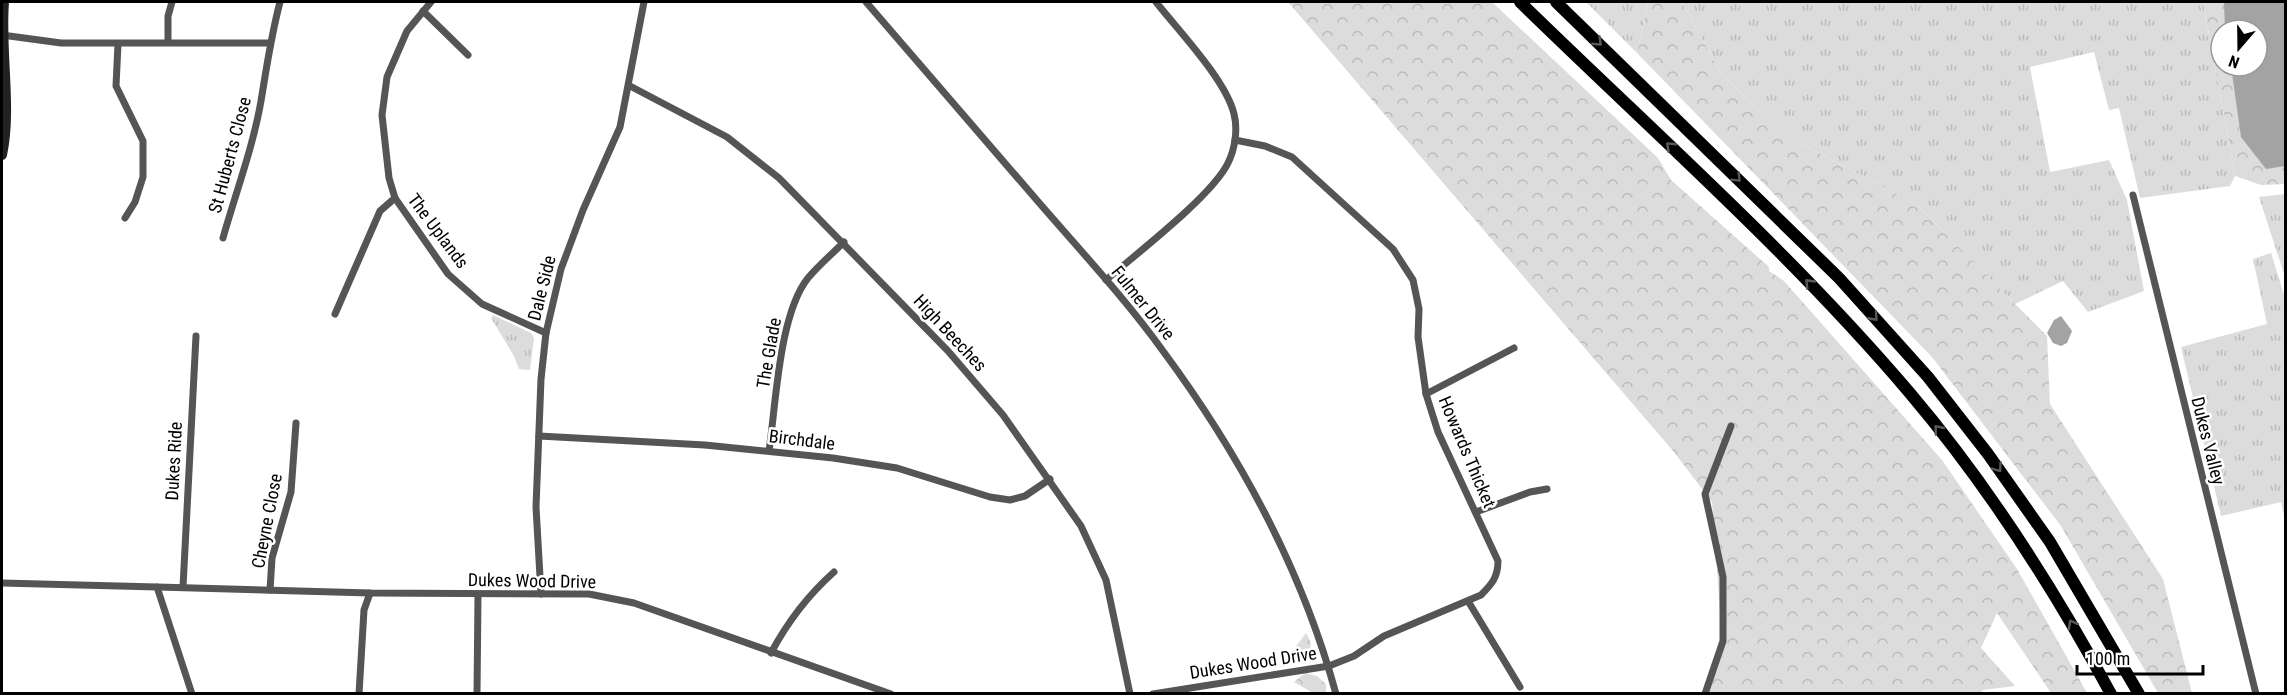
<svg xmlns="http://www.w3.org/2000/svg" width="2287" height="695" font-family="'Roboto Condensed',sans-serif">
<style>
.grass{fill:url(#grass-tufts)}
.forest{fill:url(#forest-crowns);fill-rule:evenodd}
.water{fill:#a3a3a3}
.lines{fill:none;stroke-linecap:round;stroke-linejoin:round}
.street{stroke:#555;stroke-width:7}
.secondary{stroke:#222;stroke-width:10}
.highway{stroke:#000;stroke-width:12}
.oneway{stroke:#595959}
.labels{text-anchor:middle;stroke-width:5;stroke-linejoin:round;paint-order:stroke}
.street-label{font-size:18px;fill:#000;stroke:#fff}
</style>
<defs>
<pattern id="grass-tufts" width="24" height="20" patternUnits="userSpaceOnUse" patternTransform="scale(1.5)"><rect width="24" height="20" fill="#dcdcdc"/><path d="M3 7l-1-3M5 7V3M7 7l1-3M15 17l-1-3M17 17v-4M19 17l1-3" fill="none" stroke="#bbb"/></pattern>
<pattern id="forest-crowns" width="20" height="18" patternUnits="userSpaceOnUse" patternTransform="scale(1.5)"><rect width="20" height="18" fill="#dcdcdc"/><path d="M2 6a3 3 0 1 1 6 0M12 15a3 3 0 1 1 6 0" fill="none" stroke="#bbb"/></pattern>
</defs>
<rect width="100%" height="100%" fill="#fff"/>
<g class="grass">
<polygon points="1586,2 1648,2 1637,53"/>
<polygon points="1682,2 2203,2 2235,176 2230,186 2140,198 2119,108 2109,110 2094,52 2030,67 2050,172 2109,160 2127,200 2144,291 2088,312 2063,281 2015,304 1917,205 1787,136 1721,74"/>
<polygon points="2285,194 2286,194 2285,277 2259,197"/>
<polygon points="2271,253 2285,298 2285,521 2281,502 2221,516 2181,347 2267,324 2253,259"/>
<polygon points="493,315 531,333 534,338 530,370 519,369 514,356 491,318"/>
</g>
<g class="forest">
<polygon points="1288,2 1492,2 1658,158 1671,180 1769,267 1769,271 1784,281 1942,460 2017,569 2087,693 2051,693 1997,613 1981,648 2015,686 1983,690 1979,694 1709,693 1723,652 1712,502 1674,452"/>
<polygon points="1648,2 1682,2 1721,74 1787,136 1917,205 2047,336 2050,404 2163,579 2192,693 2158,693 2061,526 1932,357 1637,53"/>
<path d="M2203 2H2285V184L2261 185 2235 176ZM2221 30H2257V66H2221Z"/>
<polygon points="1306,633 1311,643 1309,659 1296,664 1285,661"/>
<polygon points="1305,673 1317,676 1326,684 1326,693 1313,693 1294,682"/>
</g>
<g class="water">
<polygon points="2224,2 2285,2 2285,166 2266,169 2241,137 2231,66 2257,66 2257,30 2225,30"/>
<polygon points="2061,316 2072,331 2067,343 2061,346 2053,343 2047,333 2054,320"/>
</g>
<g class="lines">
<g class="street">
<polyline points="431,2 407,31 387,77 382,115 389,178 395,198 448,274 482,304 546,333"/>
<path d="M866 2C922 67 979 133 1035 198 1078 248 1124 297 1163 351 1240 455 1302 569 1336 694"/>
<polyline points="423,11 468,55"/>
<polyline points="2,35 61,43 269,43"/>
<polyline points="168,42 168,16 172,2"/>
<polyline points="118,44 116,86 143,141 143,177 135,202 125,218"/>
<polyline points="630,86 727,137 779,178 948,351 1003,415 1081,526 1106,580 1130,694"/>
<polyline points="2133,195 2256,694"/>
<path d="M223 238C236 192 253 147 261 101 267 65 271 36 280 2"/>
<path d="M1106 280C1136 254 1212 196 1228 163 1235 149 1238 129 1234 114 1226 80 1178 30 1156 2"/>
<polyline points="335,314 380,211 395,198"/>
<polyline points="1426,394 1514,348"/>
<polyline points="539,436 705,445 833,458 897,468 990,497 1010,500 1025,496 1050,479"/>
<path d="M769 451C776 404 779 314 808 278 819 265 832 254 844 242"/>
<polyline points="1476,512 1530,492 1547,489"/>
<polyline points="2,583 157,587 192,694"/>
<polyline points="157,587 370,593 589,594 634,603 891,694"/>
<polyline points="183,587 196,336"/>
<polyline points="270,590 272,558 291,492 296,423"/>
<polyline points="541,594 536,507 541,379 546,333 561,269 583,210 620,127 644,2"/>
<polyline points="1468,601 1520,687"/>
<path d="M771 653C788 621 807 596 834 572"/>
<polyline points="359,694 364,610 370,593"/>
<polyline points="477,694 478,595"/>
<path d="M1153 694 1329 666 1354 656 1384 636 1481 595C1492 584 1498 577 1498 561L1438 432 1426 394 1418 337 1419 309 1413 280 1393 249 1292 157 1265 146 1235 140"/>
<polyline points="1705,694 1723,641 1723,577 1705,494 1731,426"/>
</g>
<path class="secondary" d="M2 155C12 109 0 51 4 2"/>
<g class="highway">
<path d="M1520 2C1651 130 1790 252 1909 392 1988 485 2053 587 2111 694"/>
<polyline points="1556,2 1839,278 1928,377 1988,454 2050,542 2139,694"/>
</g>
</g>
<defs><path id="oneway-chevron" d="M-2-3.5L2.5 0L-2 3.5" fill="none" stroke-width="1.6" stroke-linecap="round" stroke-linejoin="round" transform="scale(1.5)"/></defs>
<g class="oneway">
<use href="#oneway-chevron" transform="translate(1598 42) rotate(44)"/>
<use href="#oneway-chevron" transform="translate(1670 146) rotate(-136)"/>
<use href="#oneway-chevron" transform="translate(1737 178) rotate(45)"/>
<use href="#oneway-chevron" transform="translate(1809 283) rotate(-134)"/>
<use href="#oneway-chevron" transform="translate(1874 317) rotate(48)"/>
<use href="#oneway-chevron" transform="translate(1938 429) rotate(-129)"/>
<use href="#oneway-chevron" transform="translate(1998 468) rotate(55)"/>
<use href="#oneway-chevron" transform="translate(2072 624) rotate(-119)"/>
</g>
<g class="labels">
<g class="street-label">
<text transform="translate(230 155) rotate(-75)" y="6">St Huberts Close</text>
<text transform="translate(438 231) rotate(53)" y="6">The Uplands</text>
<text transform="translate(542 288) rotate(-76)" y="6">Dale Side</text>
<text transform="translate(1143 303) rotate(51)" y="6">Fulmer Drive</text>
<text transform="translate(950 333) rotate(47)" y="6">High Beeches</text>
<text transform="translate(769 353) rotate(-80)" y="6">The Glade</text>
<text transform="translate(802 440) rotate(7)" y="6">Birchdale</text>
<text transform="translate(2208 441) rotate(76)" y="6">Dukes Valley</text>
<text transform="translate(1467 452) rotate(67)" y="6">Howards Thicket</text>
<text transform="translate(174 461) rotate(-87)" y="6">Dukes Ride</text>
<text transform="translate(267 521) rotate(-79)" y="6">Cheyne Close</text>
<text transform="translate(532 581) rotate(1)" y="6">Dukes Wood Drive</text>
<text transform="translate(1253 663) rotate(-9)" y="6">Dukes Wood Drive</text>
</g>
</g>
<rect width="2287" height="695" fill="none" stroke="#000000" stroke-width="6"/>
<g transform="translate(2239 48) rotate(200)"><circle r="28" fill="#ffffff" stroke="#999999" stroke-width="1.5"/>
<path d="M0-4.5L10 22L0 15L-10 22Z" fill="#000000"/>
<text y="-9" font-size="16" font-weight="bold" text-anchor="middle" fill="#000000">N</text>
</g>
<path d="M2077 665v9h126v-9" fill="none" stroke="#000000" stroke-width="3"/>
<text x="2086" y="665" font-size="18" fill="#000000" stroke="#ffffff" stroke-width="4.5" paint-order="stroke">100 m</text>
</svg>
